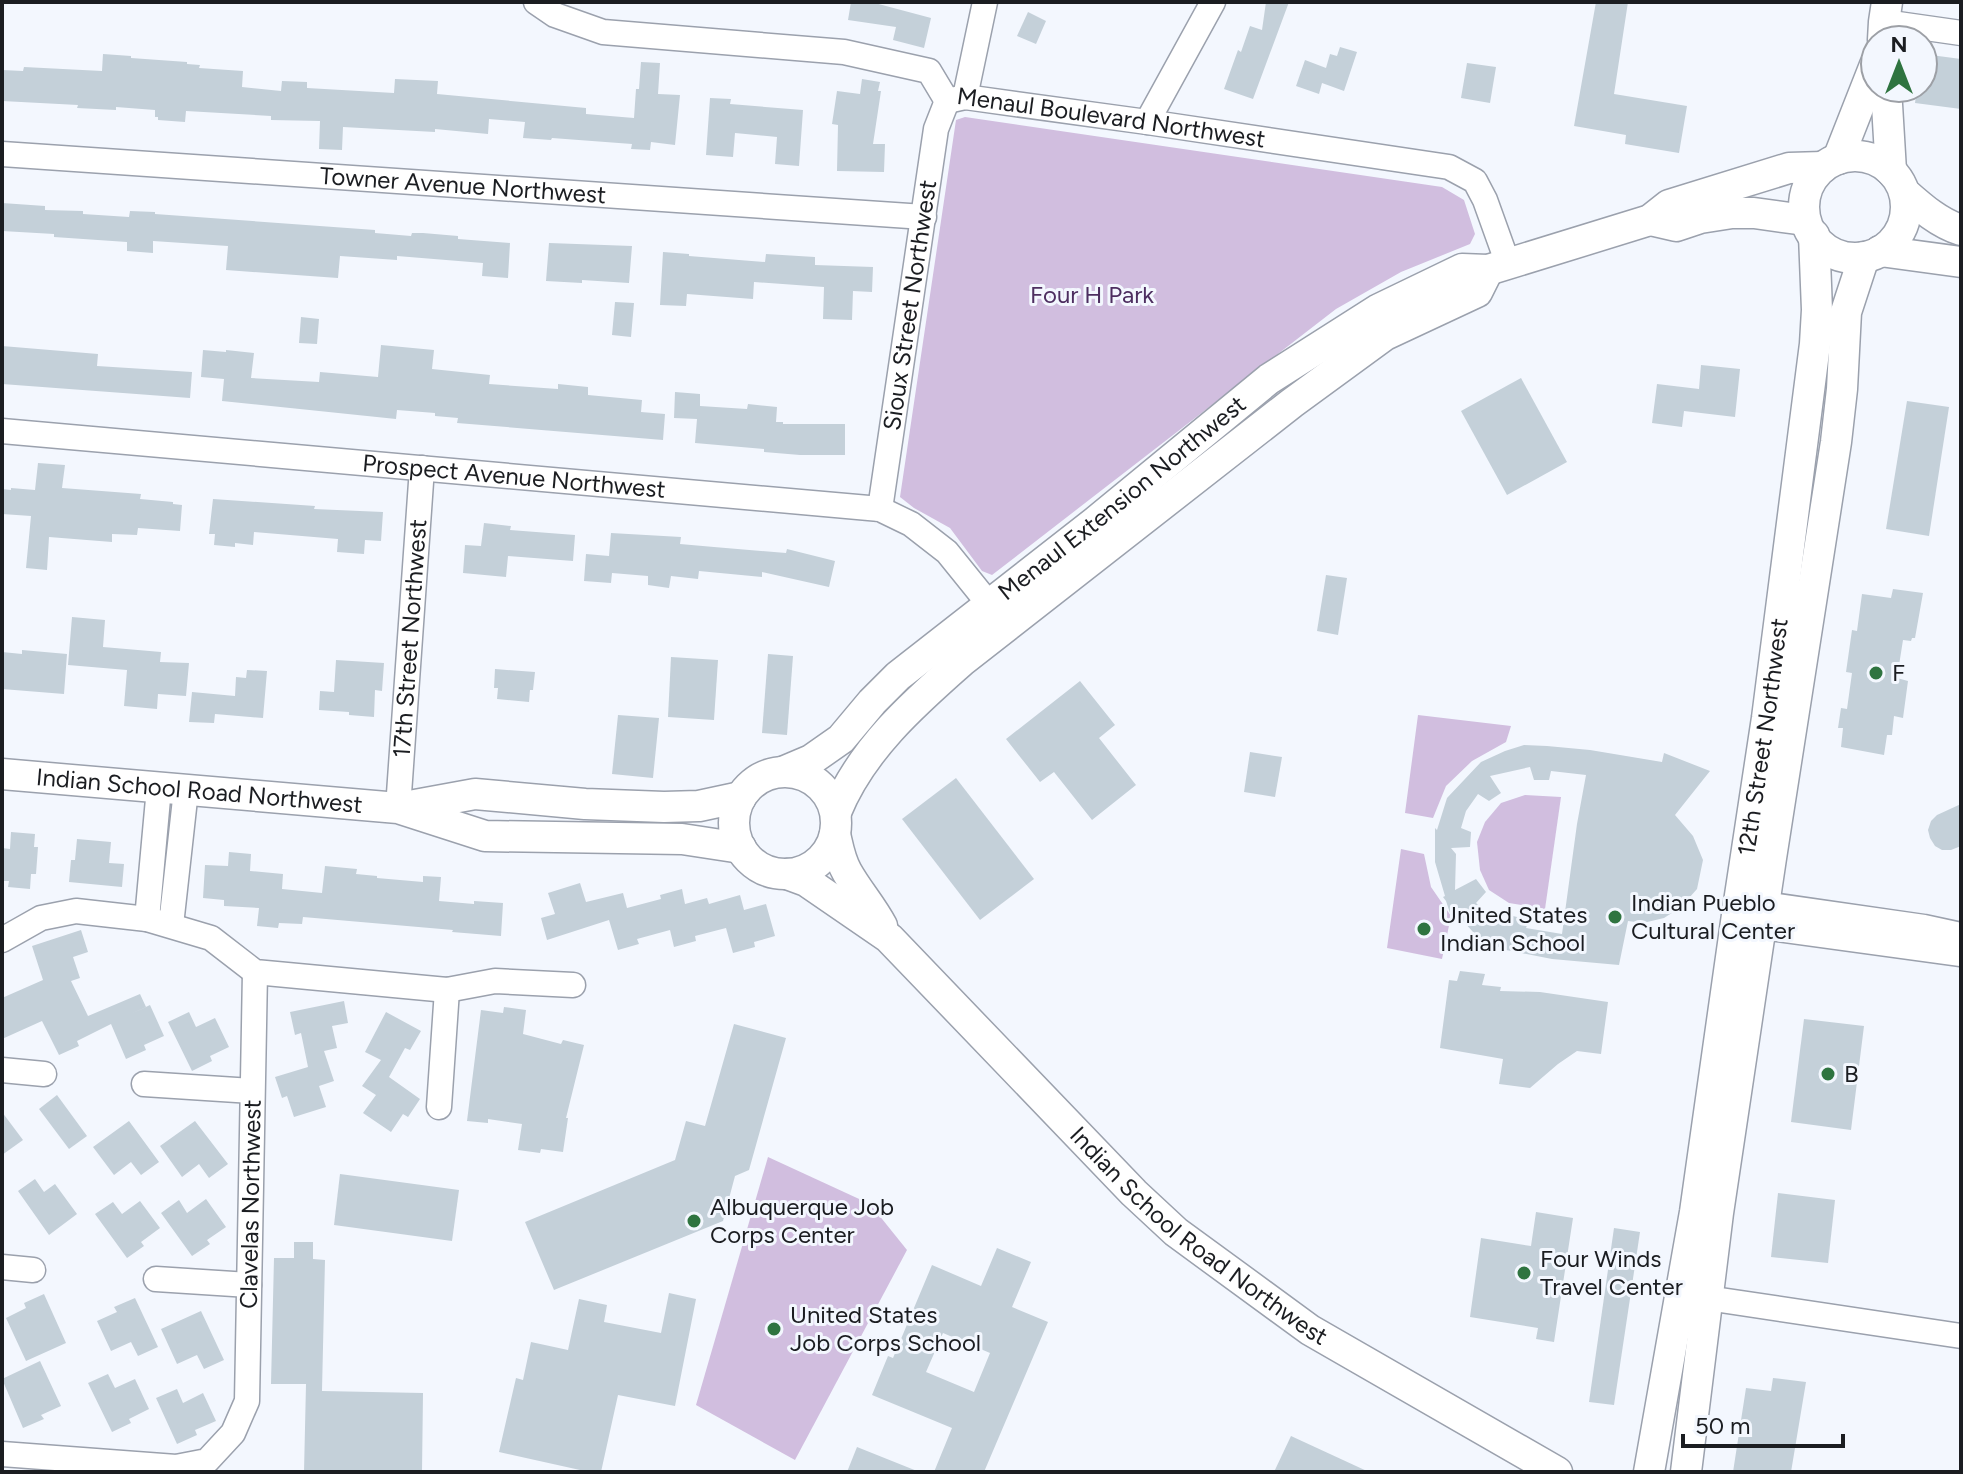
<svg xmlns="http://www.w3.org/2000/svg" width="1963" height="1474" font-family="Figtree,sans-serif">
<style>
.green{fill:#d1bedf}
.building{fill:#c4d0d9;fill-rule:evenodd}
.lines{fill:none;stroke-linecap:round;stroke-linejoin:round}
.minor-casing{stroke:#9ba1ad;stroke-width:27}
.major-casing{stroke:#9ba1ad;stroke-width:33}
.minor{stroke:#fff;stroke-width:24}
.major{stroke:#fff;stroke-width:30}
.poi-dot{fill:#2f7440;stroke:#f3f7fe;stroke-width:3}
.labels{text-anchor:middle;stroke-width:6;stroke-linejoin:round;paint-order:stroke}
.street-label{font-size:24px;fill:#1b1d21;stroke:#f3f7fe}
.park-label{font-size:24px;fill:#4d2e60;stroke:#f3f7fe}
.poi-label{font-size:24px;fill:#1b1d21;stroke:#f3f7fe;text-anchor:start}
</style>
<rect width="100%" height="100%" fill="#f3f7fe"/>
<g class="green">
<polygon points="965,117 1442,187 1464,200 1475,234 1470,244 1401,272 1336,309 992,575 982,571 950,528 914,508 900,497 956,120"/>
<polygon points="1418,715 1511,726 1506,742 1472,761 1446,786 1433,818 1405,813"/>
<polygon points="1525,795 1561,797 1545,909 1509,903 1489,890 1480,870 1477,842 1485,822 1501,803"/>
<polygon points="1401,849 1424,854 1431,887 1451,916 1442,959 1387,948"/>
<polygon points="768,1157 870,1204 907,1250 795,1460 696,1405"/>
</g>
<g class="building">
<polygon points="851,2 871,2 931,18 924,48 893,40 896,27 848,20"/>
<polygon points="1266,2 1289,2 1253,99 1224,89 1238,50 1241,52 1250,26 1262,30"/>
<polygon points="1596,2 1628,2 1614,94 1687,106 1679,153 1625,144 1626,135 1574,126"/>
<polygon points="1028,12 1046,21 1036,44 1017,36"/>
<polygon points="1340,47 1357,52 1344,91 1322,83 1319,94 1296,86 1305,60 1326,68 1330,54 1337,56"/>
<polygon points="103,54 131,56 131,58 187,62 187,64 200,65 199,68 243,71 242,87 281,91 282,81 307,82 307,88 394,93 395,79 438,81 437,94 586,108 586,114 634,118 636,89 639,89 641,62 660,63 658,94 680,95 675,145 651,142 650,150 631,149 632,144 552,138 551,140 523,138 525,122 489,119 488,134 435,129 435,132 343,127 342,150 319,149 320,121 271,120 271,116 186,111 185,122 158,120 158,117 155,117 155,110 116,107 116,110 77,108 78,105 2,101 2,70 23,71 24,67 102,71"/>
<polygon points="1923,54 1961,59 1961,109 1915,103 1917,88 1923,88"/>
<polygon points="1467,63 1496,67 1490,103 1461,98"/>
<polygon points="862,79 880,82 878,91 881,91 873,144 885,144 884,172 837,171 838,125 832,124 837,91 860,94"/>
<polygon points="710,98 731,99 730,104 803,110 799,166 775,164 777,137 735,133 733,157 706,155"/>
<polygon points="2,203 45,206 45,210 83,211 83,214 129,217 130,211 155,212 155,214 375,230 375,233 411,236 412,233 423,233 458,236 458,239 510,243 508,278 482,276 483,263 397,256 397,260 340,256 338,278 226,270 228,246 153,241 153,253 127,251 127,242 54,237 54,234 2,231"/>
<polygon points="549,243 632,246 629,283 582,280 582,283 546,281"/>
<polygon points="663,252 689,254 689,256 765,262 766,254 815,257 815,265 873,267 872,292 853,291 852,320 823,319 824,287 754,282 753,299 687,294 686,306 660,305"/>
<polygon points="615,302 634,303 631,337 612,335"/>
<polygon points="301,317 319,319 317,344 299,343"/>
<polygon points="381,345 434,350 432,369 490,375 489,384 558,389 558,384 588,387 588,395 642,400 641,412 665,414 663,440 457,423 458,418 435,416 435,413 397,410 396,419 222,401 224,379 201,377 203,350 226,352 226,350 254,353 251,378 319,382 320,372 378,377"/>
<polygon points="2,346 98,354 97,366 192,372 190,398 2,384"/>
<polygon points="1701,365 1740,369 1735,417 1684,411 1682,427 1652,423 1657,384 1699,389"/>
<polygon points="1521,378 1567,462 1507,495 1461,411"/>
<polygon points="675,392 700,394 700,406 747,409 748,404 777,407 776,422 783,422 783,424 845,424 845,455 800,455 764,452 764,449 695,443 697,419 674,418"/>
<polygon points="1907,401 1949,407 1929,536 1886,529"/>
<polygon points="38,463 65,465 62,488 141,494 140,499 173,502 173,504 182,505 180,531 138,528 137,535 112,534 112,542 49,537 47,570 26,568 31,516 2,514 2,489 11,490 11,488 35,490"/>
<polygon points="213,499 315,506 314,509 383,512 381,541 365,540 364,554 337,552 338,539 254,532 253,545 235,543 235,547 214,545 215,534 209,534"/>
<polygon points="484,523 511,526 510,530 575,535 573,561 508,556 506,577 463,573 465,545 481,546"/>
<polygon points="611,533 681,537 680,544 714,547 786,553 787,549 835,561 829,587 762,572 762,577 699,571 698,579 671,576 669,588 648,585 648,576 612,573 611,583 584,581 586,554 609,556"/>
<polygon points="1326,575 1347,578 1338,635 1317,631"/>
<polygon points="1893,589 1923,593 1915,638 1912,638 1911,641 1903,640 1897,678 1908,681 1903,718 1894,716 1892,735 1887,735 1884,755 1841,747 1843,728 1838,728 1841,708 1847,709 1852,673 1846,672 1852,630 1857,631 1862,594 1891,598"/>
<polygon points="72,617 105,620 103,647 161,652 160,662 189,663 186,696 158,694 157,709 124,706 127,670 68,665"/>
<polygon points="22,650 67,654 64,694 2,689 2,652 22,654"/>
<polygon points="768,654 793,656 787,735 762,733"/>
<polygon points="671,657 718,660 714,720 668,717"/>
<polygon points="336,660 384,663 382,691 375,690 374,717 349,715 349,712 319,710 320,691 334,692"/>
<polygon points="495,669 535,672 533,690 530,690 529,702 497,699 498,688 494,688"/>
<polygon points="247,670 267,671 263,718 215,714 214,723 189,722 192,692 235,696 236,677 246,678"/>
<polygon points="1080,681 1115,725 1099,738 1136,785 1092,820 1054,772 1040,782 1006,739"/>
<polygon points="618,715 659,718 653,778 612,774"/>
<path d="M1524 745 1547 746 1590 750 1662 762 1664 753 1710 771 1675 815 1693 836 1703 860 1697 889 1681 907 1664 918 1643 923 1628 921 1619 965 1552 959 1506 950 1487 942 1473 932 1455 912V916H1451L1446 901 1443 897 1445 896 1435 862V828L1437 830 1447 798 1481 762 1505 751ZM1530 767 1534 780H1549L1551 771 1586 775 1577 824 1562 934 1526 928 1529 920 1513 916 1510 924 1490 915 1476 903 1486 892 1476 879 1455 890 1456 854 1451 848 1470 847 1471 832 1461 828 1466 811 1478 794 1489 801 1501 793 1490 776Z"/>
<polygon points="1250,752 1282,757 1275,797 1244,792"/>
<polygon points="956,778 1034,879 980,920 902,819"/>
<polygon points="1961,804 1961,846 1951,850 1942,850 1935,846 1930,838 1928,830 1931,821 1937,815"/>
<polygon points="11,832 35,834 34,847 38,847 36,874 31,874 30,889 8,887 9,881 2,881 2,848 10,849"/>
<polygon points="77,839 111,842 109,863 124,864 122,887 69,882 71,860 75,860"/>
<polygon points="229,852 251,854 250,871 283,874 282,889 322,893 325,866 357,869 356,874 377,876 377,878 423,882 423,876 441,877 439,901 474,904 474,901 503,903 501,936 452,932 453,930 303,917 302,924 279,923 278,928 257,926 259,908 224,906 224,900 203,898 205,865 228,866"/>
<polygon points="580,883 586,902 623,893 627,908 661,899 660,895 682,889 685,904 707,898 709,904 740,895 744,910 766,904 775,936 754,942 755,947 733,953 726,928 695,936 696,941 674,947 670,930 637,939 639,944 618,950 609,920 547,940 541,918 555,914 548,893"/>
<polygon points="81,930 88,952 73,957 80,978 71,981 88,1016 140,994 146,1007 131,1014 150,1005 164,1036 144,1045 146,1050 126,1059 111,1024 77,1041 79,1046 59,1055 42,1021 2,1039 2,998 43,980 32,946"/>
<polygon points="1460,971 1485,974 1482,985 1501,987 1500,991 1540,992 1608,1002 1601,1054 1577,1051 1558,1064 1530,1088 1499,1084 1503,1059 1440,1048 1449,980 1457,981"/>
<polygon points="344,1001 348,1023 332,1026 337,1048 324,1051 334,1081 319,1086 326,1107 294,1117 287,1096 282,1098 275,1077 308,1067 301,1033 295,1035 290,1012"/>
<polygon points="504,1007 526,1010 523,1034 561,1044 563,1040 584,1045 566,1118 568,1118 563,1152 541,1149 540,1153 518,1150 522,1124 488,1119 488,1123 467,1121 481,1010 503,1013"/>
<polygon points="189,1012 196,1027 215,1018 229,1047 210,1056 212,1061 192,1071 168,1022"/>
<polygon points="386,1012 421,1031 410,1050 405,1048 389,1077 420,1099 408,1117 403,1114 391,1132 363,1113 376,1095 362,1086 381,1060 365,1052"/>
<polygon points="1804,1019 1864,1026 1851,1130 1791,1122"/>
<polygon points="734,1024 786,1038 749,1170 735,1176 723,1221 554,1290 525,1222 675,1160 686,1121 705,1126"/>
<polygon points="57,1095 87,1136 69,1149 39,1109"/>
<polygon points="2,1112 23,1140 2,1155"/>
<polygon points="129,1121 159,1162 141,1175 131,1162 114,1175 93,1147"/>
<polygon points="195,1121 228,1164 209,1178 199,1164 182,1177 160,1146"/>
<polygon points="340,1174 459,1190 452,1241 334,1225"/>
<polygon points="35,1179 44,1192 55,1184 77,1214 49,1235 18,1191"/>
<polygon points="1778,1193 1835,1200 1828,1263 1771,1257"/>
<polygon points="206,1199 226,1227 207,1240 210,1244 192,1256 161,1213 179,1200 187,1213"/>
<polygon points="140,1201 160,1228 141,1242 144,1246 127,1258 95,1214 113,1202 122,1214"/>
<polygon points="1536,1212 1573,1218 1554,1342 1536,1339 1538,1328 1470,1317 1481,1238 1531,1246"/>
<polygon points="1614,1228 1640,1232 1614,1405 1589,1402"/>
<polygon points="294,1242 313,1242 313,1259 325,1260 322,1391 423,1393 422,1472 304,1472 306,1384 271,1384 274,1258 294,1258"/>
<path d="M997 1248 1031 1262 1012 1307 1048 1322 984 1472H934L952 1428 872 1395 888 1356 893 1358 932 1265 981 1286ZM943 1333 990 1353 974 1392 926 1372Z"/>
<polygon points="669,1293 696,1299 675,1406 618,1395 601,1472 589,1472 499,1452 516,1378 523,1380 531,1342 568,1350 579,1299 607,1305 604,1322 661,1333"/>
<polygon points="44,1294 66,1343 26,1361 6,1318 26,1308 24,1303"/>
<polygon points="135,1298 158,1347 138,1356 131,1342 111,1351 97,1321 117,1312 114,1307"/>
<polygon points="201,1311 224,1360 204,1369 197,1355 177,1364 161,1329"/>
<polygon points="40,1361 61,1406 41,1415 44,1419 23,1428 2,1379"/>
<polygon points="108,1374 115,1388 135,1379 149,1409 129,1419 131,1423 112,1432 88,1383"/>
<polygon points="1773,1378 1806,1382 1791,1472 1733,1472 1746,1388 1771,1391"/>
<polygon points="177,1389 183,1403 203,1393 216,1421 195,1430 197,1435 177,1444 156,1398"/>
<polygon points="1291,1436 1369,1472 1274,1472"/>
<polygon points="857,1447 917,1471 917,1472 847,1472"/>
</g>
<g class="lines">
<defs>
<g id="minor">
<polyline points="536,2 555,15 603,32 844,52 929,71 947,101"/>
<polyline points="1884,22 1961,33"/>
<polyline points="965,97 985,2"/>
<path id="s1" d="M947 101 965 97 1147 122 1449 167 1475 181 1485 200 1508 264"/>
<polyline points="1147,122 1213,2"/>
<path id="s2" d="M2 154 924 217"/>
<path id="s3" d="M2 431 880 509 911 524 947 552 989 604"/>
<path id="s4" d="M880 509 936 129 947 101"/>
<path id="s5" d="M398 808 422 468"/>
<polyline points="1750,910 1764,904 1924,927 1961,935"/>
<polyline points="147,919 159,788"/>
<polyline points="1746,920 1762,927 1961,954"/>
<polyline points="171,925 186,790"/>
<polyline points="2,940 41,918 76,911 147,919 211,938 255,972 447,990 495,981 573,985"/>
<polyline points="2,1070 44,1074"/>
<polyline points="144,1084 252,1091"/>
<polyline points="439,1107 447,990"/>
<polyline points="2,1267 33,1270"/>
<polyline points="156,1279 249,1285"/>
<polyline points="1707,1298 1961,1336"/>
<path id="s6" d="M2 1454 176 1467 207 1461 233 1433 247 1401 255 972"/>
</g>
<g id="major">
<polyline points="1883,40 1884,22 1887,2"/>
<polyline points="1886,88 1891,171"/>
<circle cx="1855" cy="207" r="51"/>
<polyline points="1838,159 1875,65"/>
<path d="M1905 193C1922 208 1939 223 1961 230"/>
<polyline points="1650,220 1676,226 1700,218 1732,213 1754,213 1805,220"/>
<polyline points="1880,251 1961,262"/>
<path id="s7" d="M785 771 811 760 841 739 872 702 898 676 1095 522 1269 379 1379 309 1462 269 1488 270 1650 220 1669 205 1789 168 1823 167"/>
<circle cx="785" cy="823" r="51"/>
<path id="s8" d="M2 774 398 808 485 836 682 839 741 848"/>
<polyline points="404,807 475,794 585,804 664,807 699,806 741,797"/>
<path d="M836 812C861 750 913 704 962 661L1292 403 1385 335 1477 292 1488 270"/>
<path d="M835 834C838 847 840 860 847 872 857 890 872 907 882 926"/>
<path id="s9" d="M787 874 806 881 889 938 1134 1193 1176 1232 1310 1330 1557 1472"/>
<path id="s10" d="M1649 1472 1695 1212 1737 915 1767 718 1815 344 1817 310 1814 235"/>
<polyline points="1686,1472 1718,1213 1771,858 1836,442 1842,389 1846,312 1864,257"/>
</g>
</defs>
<use href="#minor" class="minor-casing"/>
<use href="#major" class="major-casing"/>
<use href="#minor" class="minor"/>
<use href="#major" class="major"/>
</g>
<g class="poi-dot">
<circle cx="1876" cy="673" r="8"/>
<circle cx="1615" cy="917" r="8"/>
<circle cx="1424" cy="929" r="8"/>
<circle cx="1828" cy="1074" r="8"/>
<circle cx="694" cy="1221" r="8"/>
<circle cx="1524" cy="1273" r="8"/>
<circle cx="774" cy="1329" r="8"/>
</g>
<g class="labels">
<g class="street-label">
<text dy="8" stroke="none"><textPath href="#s1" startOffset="166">Menaul Boulevard Northwest</textPath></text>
<text dy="8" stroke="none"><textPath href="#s2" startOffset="462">Towner Avenue Northwest</textPath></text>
<text dy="8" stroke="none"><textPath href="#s4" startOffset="206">Sioux Street Northwest</textPath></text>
<text dy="8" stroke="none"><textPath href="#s3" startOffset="514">Prospect Avenue Northwest</textPath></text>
<text dy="8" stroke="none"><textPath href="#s7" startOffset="436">Menaul Extension Northwest</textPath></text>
<text dy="8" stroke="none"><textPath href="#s5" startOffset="170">17th Street Northwest</textPath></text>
<text dy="8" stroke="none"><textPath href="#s10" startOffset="744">12th Street Northwest</textPath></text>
<text dy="8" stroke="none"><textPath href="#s8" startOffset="198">Indian School Road Northwest</textPath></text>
<text dy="8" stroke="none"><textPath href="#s6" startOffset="476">Clavelas Northwest</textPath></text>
<text dy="8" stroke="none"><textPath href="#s9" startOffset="552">Indian School Road Northwest</textPath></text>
</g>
<g class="park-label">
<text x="1092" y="303">Four H Park</text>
</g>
<g class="poi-label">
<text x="1892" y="681">F</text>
<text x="1631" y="911">Indian Pueblo<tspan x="1631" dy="28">Cultural Center</tspan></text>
<text x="1440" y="923">United States<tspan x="1440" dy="28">Indian School</tspan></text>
<text x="1844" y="1082">B</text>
<text x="710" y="1215">Albuquerque Job<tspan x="710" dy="28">Corps Center</tspan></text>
<text x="1540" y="1267">Four Winds<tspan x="1540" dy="28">Travel Center</tspan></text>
<text x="790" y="1323">United States<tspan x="790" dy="28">Job Corps School</tspan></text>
</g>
</g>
<rect width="1963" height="1474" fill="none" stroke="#1b1d21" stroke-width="8"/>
<g transform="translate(1899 64)"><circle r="38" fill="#f3f7fe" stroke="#9da0a6" stroke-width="2"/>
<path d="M0-6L14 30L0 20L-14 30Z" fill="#2f7440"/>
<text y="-12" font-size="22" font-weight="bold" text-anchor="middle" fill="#1b1d21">N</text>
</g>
<path d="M1683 1434v12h160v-12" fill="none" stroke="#1b1d21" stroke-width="4"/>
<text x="1695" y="1434" font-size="24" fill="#1b1d21" stroke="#f3f7fe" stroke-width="6" paint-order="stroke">50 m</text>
</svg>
